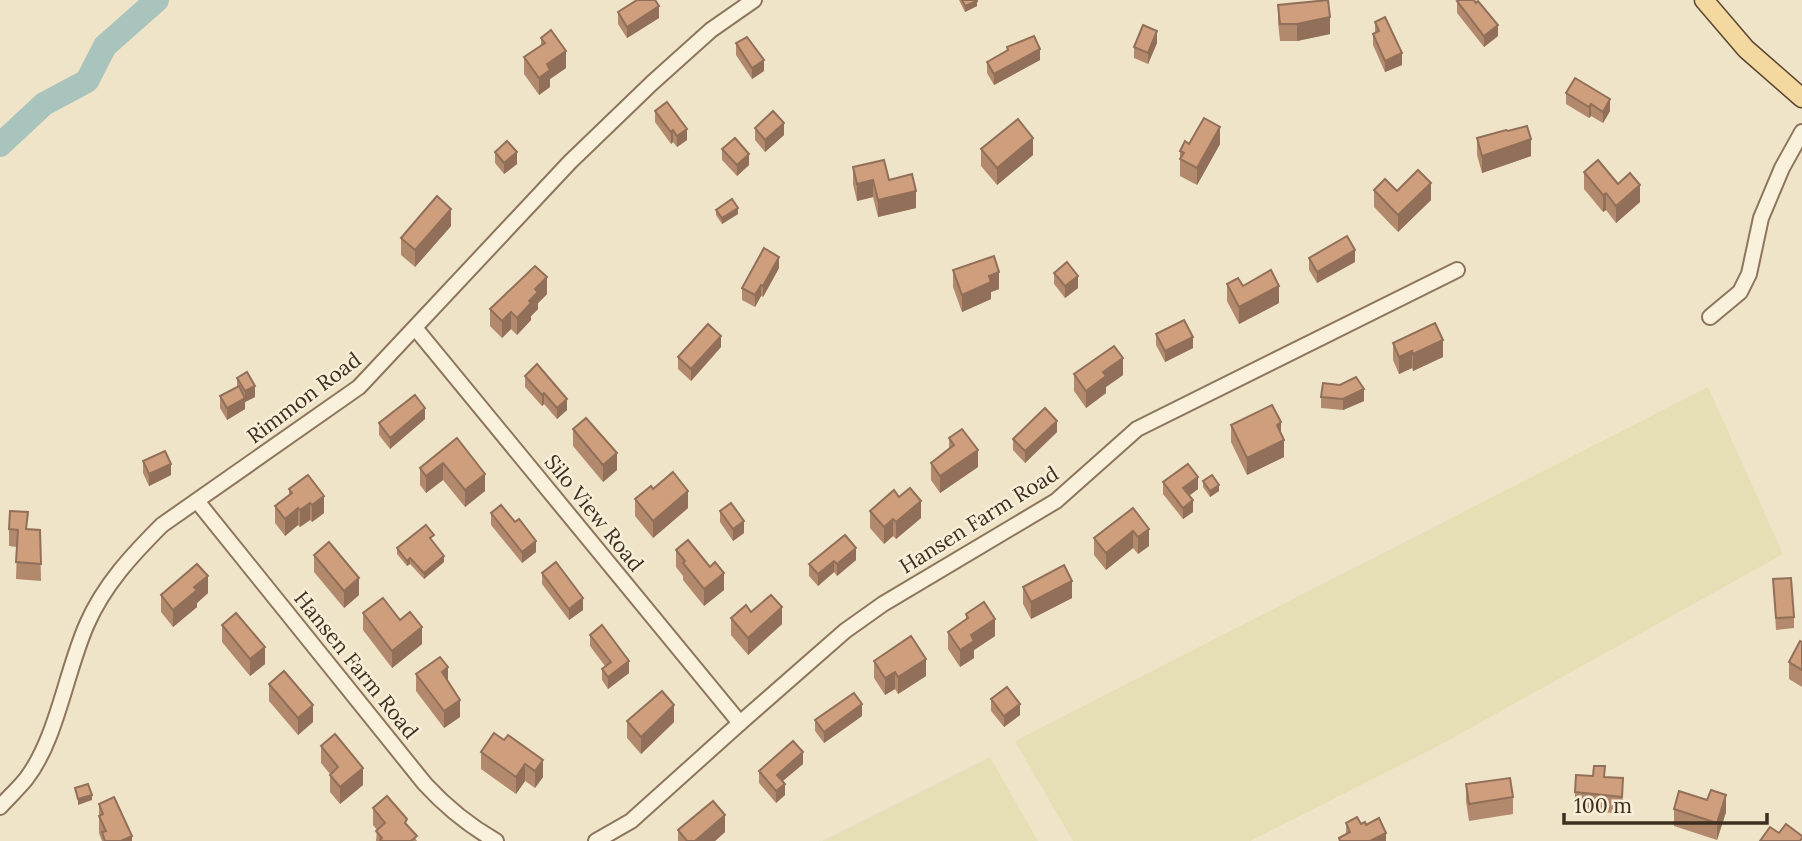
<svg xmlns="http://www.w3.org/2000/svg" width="1802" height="841" font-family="Lora,serif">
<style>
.farmland{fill:#e6deb5}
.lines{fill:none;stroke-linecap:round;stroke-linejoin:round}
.river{stroke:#a9c4bc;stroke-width:24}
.minor-casing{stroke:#8d765c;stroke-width:18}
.major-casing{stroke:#5b4430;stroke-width:21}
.minor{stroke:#faf1dc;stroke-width:14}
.major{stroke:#f3d9a0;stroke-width:18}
.wall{fill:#b2896c}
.shaded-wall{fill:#916f58}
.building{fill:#cf9f7d;stroke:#916f58;stroke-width:2}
.labels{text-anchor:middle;stroke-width:5;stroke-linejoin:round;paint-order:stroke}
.street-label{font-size:21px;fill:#3d2e20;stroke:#f7eed8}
</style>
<rect width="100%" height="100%" fill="#f0e4c8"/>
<g class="farmland">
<polygon points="1708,387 1783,554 1438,746 1250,841 1073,841 1015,741"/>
<polygon points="990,757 1038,841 822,841"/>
</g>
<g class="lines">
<polyline class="river" points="0,145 44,104 87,81 105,46 157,0"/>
<defs>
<g id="minor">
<polyline points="1710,317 1740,292 1749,274 1761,218 1782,168 1802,132"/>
<polyline points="416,329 740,723"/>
<path d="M197 501 425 784C447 808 468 825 496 841"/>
<path d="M0 807C8 798 18 789 26 779 57 739 66 671 87 624 104 585 132 555 162 525L359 387 570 162 652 83 711 30 754 0"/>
<polyline points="596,841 631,821 740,723 845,631 883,604 1056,501 1137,429 1457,270"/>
</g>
<polyline id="major" points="1704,0 1746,49 1802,98"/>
</defs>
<use href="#minor" class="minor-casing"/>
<use href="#major" class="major-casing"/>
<use href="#minor" class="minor"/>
<use href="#major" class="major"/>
</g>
<g class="wall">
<polygon points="959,0 977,0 977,6 965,12"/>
<polygon points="1457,1 1498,36 1484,47 1457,13"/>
<polygon points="1278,5 1330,34 1297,41 1280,41 1278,22"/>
<polygon points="618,12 659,18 627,38 618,24"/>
<polygon points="1375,22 1402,65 1385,72 1373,45 1373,34 1375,33"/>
<polygon points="541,38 566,68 550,79 550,87 539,95 524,74 524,57 541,46"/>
<polygon points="736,43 764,71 752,79 736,55"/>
<polygon points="1157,43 1148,64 1134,58 1134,47"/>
<polygon points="1007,47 1040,60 994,85 987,73 987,62 1007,51"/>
<polygon points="1566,93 1610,111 1603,123 1591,116 1589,118 1566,104"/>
<polygon points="655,111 687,140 677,147 673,142 671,144 655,122"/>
<polygon points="755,128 784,135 765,152 755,140"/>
<polygon points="1477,138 1531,156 1482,173 1477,155"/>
<polygon points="1189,144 1220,144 1197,185 1180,176 1180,151"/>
<polygon points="722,149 749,165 737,176 722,160"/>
<polygon points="981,149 1033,155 997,185 981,166"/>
<polygon points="495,152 517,164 504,174 495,163"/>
<polygon points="853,167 889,180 916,208 878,217 873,197 857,201 853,184"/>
<polygon points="1584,172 1618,184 1640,202 1616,223 1606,210 1603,212 1584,189"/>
<polygon points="1374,190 1397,191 1431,200 1398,232 1374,207"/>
<polygon points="716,210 738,214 722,224 716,215"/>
<polygon points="451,226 415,267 401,255 401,238"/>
<polygon points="1309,258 1355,262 1317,283 1309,270"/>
<polygon points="779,268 763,297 761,296 755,307 742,300 742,288"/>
<polygon points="953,270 999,289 991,292 991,299 962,312 953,287"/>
<polygon points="1054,273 1078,288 1065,298 1054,284"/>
<polygon points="1227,284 1243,286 1279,303 1239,324 1227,301"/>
<polygon points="547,294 538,303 538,309 531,316 531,320 517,335 511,329 502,338 490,326 490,309"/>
<polygon points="1156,334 1193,348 1165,362 1156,345"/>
<polygon points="1393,343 1443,357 1413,371 1412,368 1399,374 1393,360"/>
<polygon points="721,347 691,381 678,369 678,357"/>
<polygon points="1074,374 1123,375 1106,387 1106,393 1086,408 1074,391"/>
<polygon points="525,376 567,410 557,419 544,404 542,406 525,387"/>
<polygon points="237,378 255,397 245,402 245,409 227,420 220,408 220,396 237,387"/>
<polygon points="1340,385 1364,401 1343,410 1321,408 1321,397"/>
<polygon points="425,419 390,449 379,435 379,423"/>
<polygon points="1231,425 1281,433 1284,457 1247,475 1231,442"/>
<polygon points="573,429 617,470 603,482 573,446"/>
<polygon points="1057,432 1025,463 1013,450 1013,439"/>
<polygon points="457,438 485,491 465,507 443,480 426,493 420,485 420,468"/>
<polygon points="949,438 978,467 940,493 931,480 931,463 949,449"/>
<polygon points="143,461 171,475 149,486 143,473"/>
<polygon points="308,475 324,513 312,522 310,520 300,527 298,525 285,536 275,523 275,506 289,495 289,489"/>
<polygon points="1203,481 1219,491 1210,497 1203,487"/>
<polygon points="1163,482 1198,489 1189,496 1193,512 1183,519 1163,494"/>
<polygon points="653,489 688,508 653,538 635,516 635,499"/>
<polygon points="1133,508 1149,546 1138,554 1133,548 1106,570 1094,555 1094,538"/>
<polygon points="720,511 744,533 733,541 720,522"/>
<polygon points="870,511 921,518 896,539 893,536 884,544 870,528"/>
<polygon points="491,513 515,522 536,552 522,563 491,525"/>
<polygon points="9,529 40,530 41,581 16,579 17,547 9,546"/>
<polygon points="434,541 433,542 444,562 424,579 410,564 407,566 397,554 397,548"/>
<polygon points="856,548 856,560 837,576 834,572 818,586 809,576 809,564"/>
<polygon points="676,550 724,590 704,606 683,580 683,576 676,567"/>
<polygon points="314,555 359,595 344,608 314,572"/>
<polygon points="542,573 583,610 569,620 542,584"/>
<polygon points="1773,579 1794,617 1794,628 1776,630"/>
<polygon points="1023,587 1072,598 1031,619 1023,604"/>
<polygon points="208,593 197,603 197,607 173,627 161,612 161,595"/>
<polygon points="751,612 782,624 748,655 731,635 731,618"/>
<polygon points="363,613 422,644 392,668 363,630"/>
<polygon points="966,614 995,636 974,650 974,658 960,667 948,649 948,632 966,620"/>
<polygon points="222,625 265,664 250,676 222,642"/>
<polygon points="590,635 629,673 608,689 602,680 602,669 605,666 590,646"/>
<polygon points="1802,642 1802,687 1789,679 1789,662"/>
<polygon points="874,661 926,676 898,694 895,689 885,695 874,678"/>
<polygon points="416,674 460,717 444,728 416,691"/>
<polygon points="269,684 313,722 298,735 269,701"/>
<polygon points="991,699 1020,715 1004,727 991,711"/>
<polygon points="862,716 824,743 815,731 815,720"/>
<polygon points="627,721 674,722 641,754 627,738"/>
<polygon points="504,740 543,777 535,788 525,781 516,794 481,769 481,752"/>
<polygon points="321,746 363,785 340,804 330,792 330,774 321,763"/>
<polygon points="803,764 782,781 785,795 776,803 759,783 759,771"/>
<polygon points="1605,777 1623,795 1622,814 1575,809 1575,792"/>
<polygon points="1466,784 1513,797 1513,814 1469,821 1466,801"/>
<polygon points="1707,800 1726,812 1717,840 1674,826 1674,809"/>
<polygon points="99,804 132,841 102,841 99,833"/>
<polygon points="373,808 407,824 417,841 376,841 377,830 373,825"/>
<polygon points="1346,823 1366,825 1386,841 1339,841 1339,838 1346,835"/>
<polygon points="678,830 725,832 715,841 678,841"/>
</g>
<g class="shaded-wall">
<polygon points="977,1 977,6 965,12 965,6"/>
<polygon points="659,6 659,18 627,38 627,27"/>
<polygon points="1330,17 1330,34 1297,41 1297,24"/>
<polygon points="1498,25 1498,36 1484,47 1484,36"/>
<polygon points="1157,31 1157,43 1148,64 1148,53"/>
<polygon points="1040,49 1040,60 994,85 994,74"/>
<polygon points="566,51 566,68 550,79 550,87 539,95 539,78 547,64"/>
<polygon points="1402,53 1402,65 1385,72 1385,61"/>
<polygon points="764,60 764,71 752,79 752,68"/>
<polygon points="1610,99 1610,111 1603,123 1603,112"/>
<polygon points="1591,104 1591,116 1589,118 1589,107"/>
<polygon points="784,123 784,135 765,152 765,140"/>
<polygon points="1220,127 1220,144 1197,185 1197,168"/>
<polygon points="687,129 687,140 677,147 677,136"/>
<polygon points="673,130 673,142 671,144 671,132"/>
<polygon points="1033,138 1033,155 997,185 997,168"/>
<polygon points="1531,139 1531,156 1482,173 1482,156"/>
<polygon points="517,152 517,164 504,174 504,163"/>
<polygon points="749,154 749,165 737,176 737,165"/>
<polygon points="873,180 873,197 857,201 857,184"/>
<polygon points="1431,183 1431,200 1398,232 1398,215"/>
<polygon points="1640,185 1640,202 1616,223 1616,206"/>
<polygon points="916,191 916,208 878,217 878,200"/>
<polygon points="1606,193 1606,210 1603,212 1603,195"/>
<polygon points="738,208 738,214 722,224 722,218"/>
<polygon points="451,209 451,226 415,267 415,250"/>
<polygon points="1355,250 1355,262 1317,283 1317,272"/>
<polygon points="779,257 779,268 763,297 763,286"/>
<polygon points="999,272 999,289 991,292 991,299 962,312 962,295 989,276"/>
<polygon points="1078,276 1078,288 1065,298 1065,286"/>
<polygon points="547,277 547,294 538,303 538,309 531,316 531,320 517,335 517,318 529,301 535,289"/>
<polygon points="761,285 761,296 755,307 755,295"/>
<polygon points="1279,286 1279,303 1239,324 1239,307"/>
<polygon points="511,312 511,329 502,338 502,321"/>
<polygon points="721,336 721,347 691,381 691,369"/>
<polygon points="1193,337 1193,348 1165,362 1165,351"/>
<polygon points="1443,340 1443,357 1413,371 1413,354"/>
<polygon points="1412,351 1412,368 1399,374 1399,357"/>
<polygon points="1123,358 1123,375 1106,387 1106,393 1086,408 1086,391 1103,372"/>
<polygon points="255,386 255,397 245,402 245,409 227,420 227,408 245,398 245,391"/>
<polygon points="1364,389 1364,401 1343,410 1343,399"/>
<polygon points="544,393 544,404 542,406 542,395"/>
<polygon points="567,399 567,410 557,419 557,408"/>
<polygon points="425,408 425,419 390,449 390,438"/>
<polygon points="1057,421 1057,432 1025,463 1025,451"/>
<polygon points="1281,422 1281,439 1277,425"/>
<polygon points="1284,440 1284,457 1247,475 1247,458"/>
<polygon points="978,450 978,467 940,493 940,476"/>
<polygon points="617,453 617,470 603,482 603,465"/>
<polygon points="443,463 443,480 426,493 426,476"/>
<polygon points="171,464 171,475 149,486 149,474"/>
<polygon points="485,474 485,491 465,507 465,490"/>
<polygon points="1198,477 1198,489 1183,500 1183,488"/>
<polygon points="1219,485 1219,491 1210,497 1210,491"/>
<polygon points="688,491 688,508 653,538 653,521"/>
<polygon points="324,496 324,513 312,522 312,505"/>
<polygon points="1193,500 1193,512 1183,519 1183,508"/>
<polygon points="921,501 921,518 896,539 896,522"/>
<polygon points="310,503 310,520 300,527 300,510"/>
<polygon points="298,508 298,525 285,536 285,519"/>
<polygon points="893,519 893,536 884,544 884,527"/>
<polygon points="744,521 744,533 733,541 733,529"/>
<polygon points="1149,529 1149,546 1138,554 1138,537"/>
<polygon points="1133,531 1133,548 1106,570 1106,553"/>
<polygon points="536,541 536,552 522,563 522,552"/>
<polygon points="856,548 856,560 837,576 837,564"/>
<polygon points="444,556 444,562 424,579 424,573"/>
<polygon points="410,558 410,564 407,566 407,561"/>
<polygon points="834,561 834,572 818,586 818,574"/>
<polygon points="724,573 724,590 704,606 704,589"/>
<polygon points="208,576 208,593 197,603 197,607 173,627 173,610 194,587"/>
<polygon points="359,578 359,595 344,608 344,591"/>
<polygon points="1072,581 1072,598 1031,619 1031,602"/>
<polygon points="583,598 583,610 569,620 569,609"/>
<polygon points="782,607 782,624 748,655 748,638"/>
<polygon points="995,619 995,636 974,650 974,658 960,667 960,650 971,635"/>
<polygon points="422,627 422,644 392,668 392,651"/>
<polygon points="265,647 265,664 250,676 250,659"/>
<polygon points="926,659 926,676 898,694 898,677"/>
<polygon points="629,661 629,673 608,689 608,677"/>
<polygon points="448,667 448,684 442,672"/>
<polygon points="895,672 895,689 885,695 885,678"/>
<polygon points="460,700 460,717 444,728 444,711"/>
<polygon points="862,704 862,716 824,743 824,732"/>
<polygon points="1020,704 1020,715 1004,727 1004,716"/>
<polygon points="313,705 313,722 298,735 298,718"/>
<polygon points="674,705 674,722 641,754 641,737"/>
<polygon points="803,752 803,764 777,786 777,775"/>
<polygon points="543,760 543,777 535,788 535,771"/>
<polygon points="525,764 525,781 516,794 516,777"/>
<polygon points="363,768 363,785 340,804 340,787"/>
<polygon points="785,784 785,795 776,803 776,791"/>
<polygon points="92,795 92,800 78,805 78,799"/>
<polygon points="1726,795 1726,812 1717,840 1717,823"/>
<polygon points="725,815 725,832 715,841 695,841"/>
<polygon points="1386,833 1386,841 1370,841"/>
<polygon points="132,836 132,841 121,841"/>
</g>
<g class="building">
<polygon points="637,0 655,0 659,6 627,27 618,12"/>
<polygon points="962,0 977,0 977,1 965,6"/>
<polygon points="1328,0 1330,17 1297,24 1280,24 1278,5"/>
<polygon points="1459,0 1474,0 1476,3 1478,1 1498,25 1484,36 1457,1"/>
<polygon points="1385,17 1402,53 1385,61 1373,34 1379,31 1375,22"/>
<polygon points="1143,25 1157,31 1148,53 1134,47"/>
<polygon points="551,30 566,51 547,64 550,70 539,78 524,57 545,43 541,38"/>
<polygon points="1034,36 1040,49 994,74 987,62 1008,50 1007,47"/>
<polygon points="747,37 764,60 752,68 736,43"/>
<polygon points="1575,78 1610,99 1603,112 1591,104 1589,107 1566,93"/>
<polygon points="667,102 687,129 677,136 673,130 671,132 655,111"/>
<polygon points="773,111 784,123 765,140 755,128"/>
<polygon points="1204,118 1220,127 1197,168 1180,159 1184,153 1180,151 1185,141 1189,144"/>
<polygon points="1018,119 1033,138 997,168 981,149"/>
<polygon points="1527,126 1531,139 1482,156 1477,138 1506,130 1508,131"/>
<polygon points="735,138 749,154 737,165 722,149"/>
<polygon points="507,141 517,152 504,163 495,152"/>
<polygon points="884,160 889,180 912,174 916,191 878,200 873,180 857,184 853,167"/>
<polygon points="1598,160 1618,184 1630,173 1640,185 1616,206 1606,193 1603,195 1584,172"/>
<polygon points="1418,170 1431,183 1398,215 1374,190 1385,179 1397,191"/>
<polygon points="437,196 451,209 415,250 401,238"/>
<polygon points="732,199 738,208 722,218 716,210"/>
<polygon points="1347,236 1355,250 1317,272 1309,258"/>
<polygon points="764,248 779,257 763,286 761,285 755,295 742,288"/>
<polygon points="994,256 999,272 989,276 991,282 962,295 953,270"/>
<polygon points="1067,262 1078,276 1065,286 1054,273"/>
<polygon points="535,266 547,277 535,289 538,292 529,301 531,303 517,318 511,312 502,321 490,309"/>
<polygon points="1271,270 1279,286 1239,307 1227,284 1238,278 1243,286"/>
<polygon points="1184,320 1193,337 1165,351 1156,334"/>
<polygon points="1435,323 1443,340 1413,354 1412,351 1399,357 1393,343"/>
<polygon points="708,324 721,336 691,369 678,357"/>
<polygon points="1114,346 1123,358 1103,372 1106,376 1086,391 1074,374"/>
<polygon points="537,364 567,399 557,408 544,393 542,395 525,376"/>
<polygon points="247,372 255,386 245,391 237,378"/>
<polygon points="1356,377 1364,389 1343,399 1321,397 1323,383 1340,385"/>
<polygon points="239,386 245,398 227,408 220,396"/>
<polygon points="415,395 425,408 390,438 379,423"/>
<polygon points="1272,405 1281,422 1277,425 1284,440 1247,458 1231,425"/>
<polygon points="1045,408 1057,421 1025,451 1013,439"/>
<polygon points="586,418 617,453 603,465 573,429"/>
<polygon points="962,429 978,450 940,476 931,463 954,445 949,438"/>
<polygon points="457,438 485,474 465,490 443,463 426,476 420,468"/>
<polygon points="165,451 171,464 149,474 143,461"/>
<polygon points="1188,464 1198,477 1183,488 1193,500 1183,508 1163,482"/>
<polygon points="673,472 688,491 653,521 635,499 651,486 653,489"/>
<polygon points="308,475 324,496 312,505 310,503 300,510 298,508 285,519 275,506 292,493 289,489"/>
<polygon points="1212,475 1219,485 1210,491 1203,481"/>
<polygon points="910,488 921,501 896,522 893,519 884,527 870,511 894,490 899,497"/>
<polygon points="731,503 744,521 733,529 720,511"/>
<polygon points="501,505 515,522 519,519 536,541 522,552 491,513"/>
<polygon points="1133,508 1149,529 1138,537 1133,531 1106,553 1094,538"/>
<polygon points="10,511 28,512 26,529 40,530 41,564 16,562 18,530 9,529"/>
<polygon points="426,525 434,535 430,538 444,556 424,573 410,558 407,561 397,548"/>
<polygon points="845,535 856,548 837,564 834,561 818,574 809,564"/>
<polygon points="688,540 710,567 715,562 724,573 704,589 683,563 685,561 676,550"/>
<polygon points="329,542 359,578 344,591 314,555"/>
<polygon points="556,562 583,598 569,609 542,573"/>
<polygon points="197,564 208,576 194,587 197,590 173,610 161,595"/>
<polygon points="1064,565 1072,581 1031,602 1023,587"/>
<polygon points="1791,578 1794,617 1776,618 1773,579"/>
<polygon points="771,595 782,607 748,638 731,618 746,605 751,612"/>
<polygon points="383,598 400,620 410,612 422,627 392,651 363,613"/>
<polygon points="984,602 995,619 971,635 974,641 960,650 948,632 968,618 966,614"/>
<polygon points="236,613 265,647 250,659 222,625"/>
<polygon points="602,625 629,661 608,677 602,669 611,662 590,635"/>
<polygon points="911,636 926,659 898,677 895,672 885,678 874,661"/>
<polygon points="1800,641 1802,642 1802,670 1789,662"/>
<polygon points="440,657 448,667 442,672 460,700 444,711 416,674"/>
<polygon points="284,671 313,705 298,718 269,684"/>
<polygon points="1007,687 1020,704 1004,716 991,699"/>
<polygon points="662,691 674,705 641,737 627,721"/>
<polygon points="854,693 862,704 824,732 815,720"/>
<polygon points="494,733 504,740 508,735 543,760 535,771 525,764 516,777 481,752"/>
<polygon points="335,734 363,768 340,787 330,775 338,767 321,746"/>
<polygon points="793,741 803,752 777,775 785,784 776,791 759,771"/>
<polygon points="1594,766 1605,766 1604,777 1623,778 1622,797 1575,792 1576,775 1593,776"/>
<polygon points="1510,778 1513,797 1469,804 1466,784"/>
<polygon points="88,784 92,795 78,799 75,788"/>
<polygon points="1711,790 1726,795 1717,823 1674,809 1679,791 1707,800"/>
<polygon points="387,796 407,819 405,823 417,836 411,841 381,841 380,840 382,838 376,831 385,823 373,808"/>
<polygon points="114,797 132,836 121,841 105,841 102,832 106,831 99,816 103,814 99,804"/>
<polygon points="713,801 725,815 695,841 687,841 678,830"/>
<polygon points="1357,817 1361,824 1365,822 1366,825 1379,818 1386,833 1370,841 1340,841 1339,838 1350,832 1346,823"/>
<polygon points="1786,824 1802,836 1802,838 1800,841 1760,841 1770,827 1779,833"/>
</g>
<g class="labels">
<g class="street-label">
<text transform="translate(304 398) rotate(-37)" y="7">Rimmon Road</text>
<text transform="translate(594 513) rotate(51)" y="7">Silo View Road</text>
<text transform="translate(979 520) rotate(-32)" y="7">Hansen Farm Road</text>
<text transform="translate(356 665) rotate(51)" y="7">Hansen Farm Road</text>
</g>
</g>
<path d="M1564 813v10h203v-10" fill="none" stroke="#3d2e20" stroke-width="3.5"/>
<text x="1574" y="813" font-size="21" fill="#3d2e20" stroke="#f7eed8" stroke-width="5" paint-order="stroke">100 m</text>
</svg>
